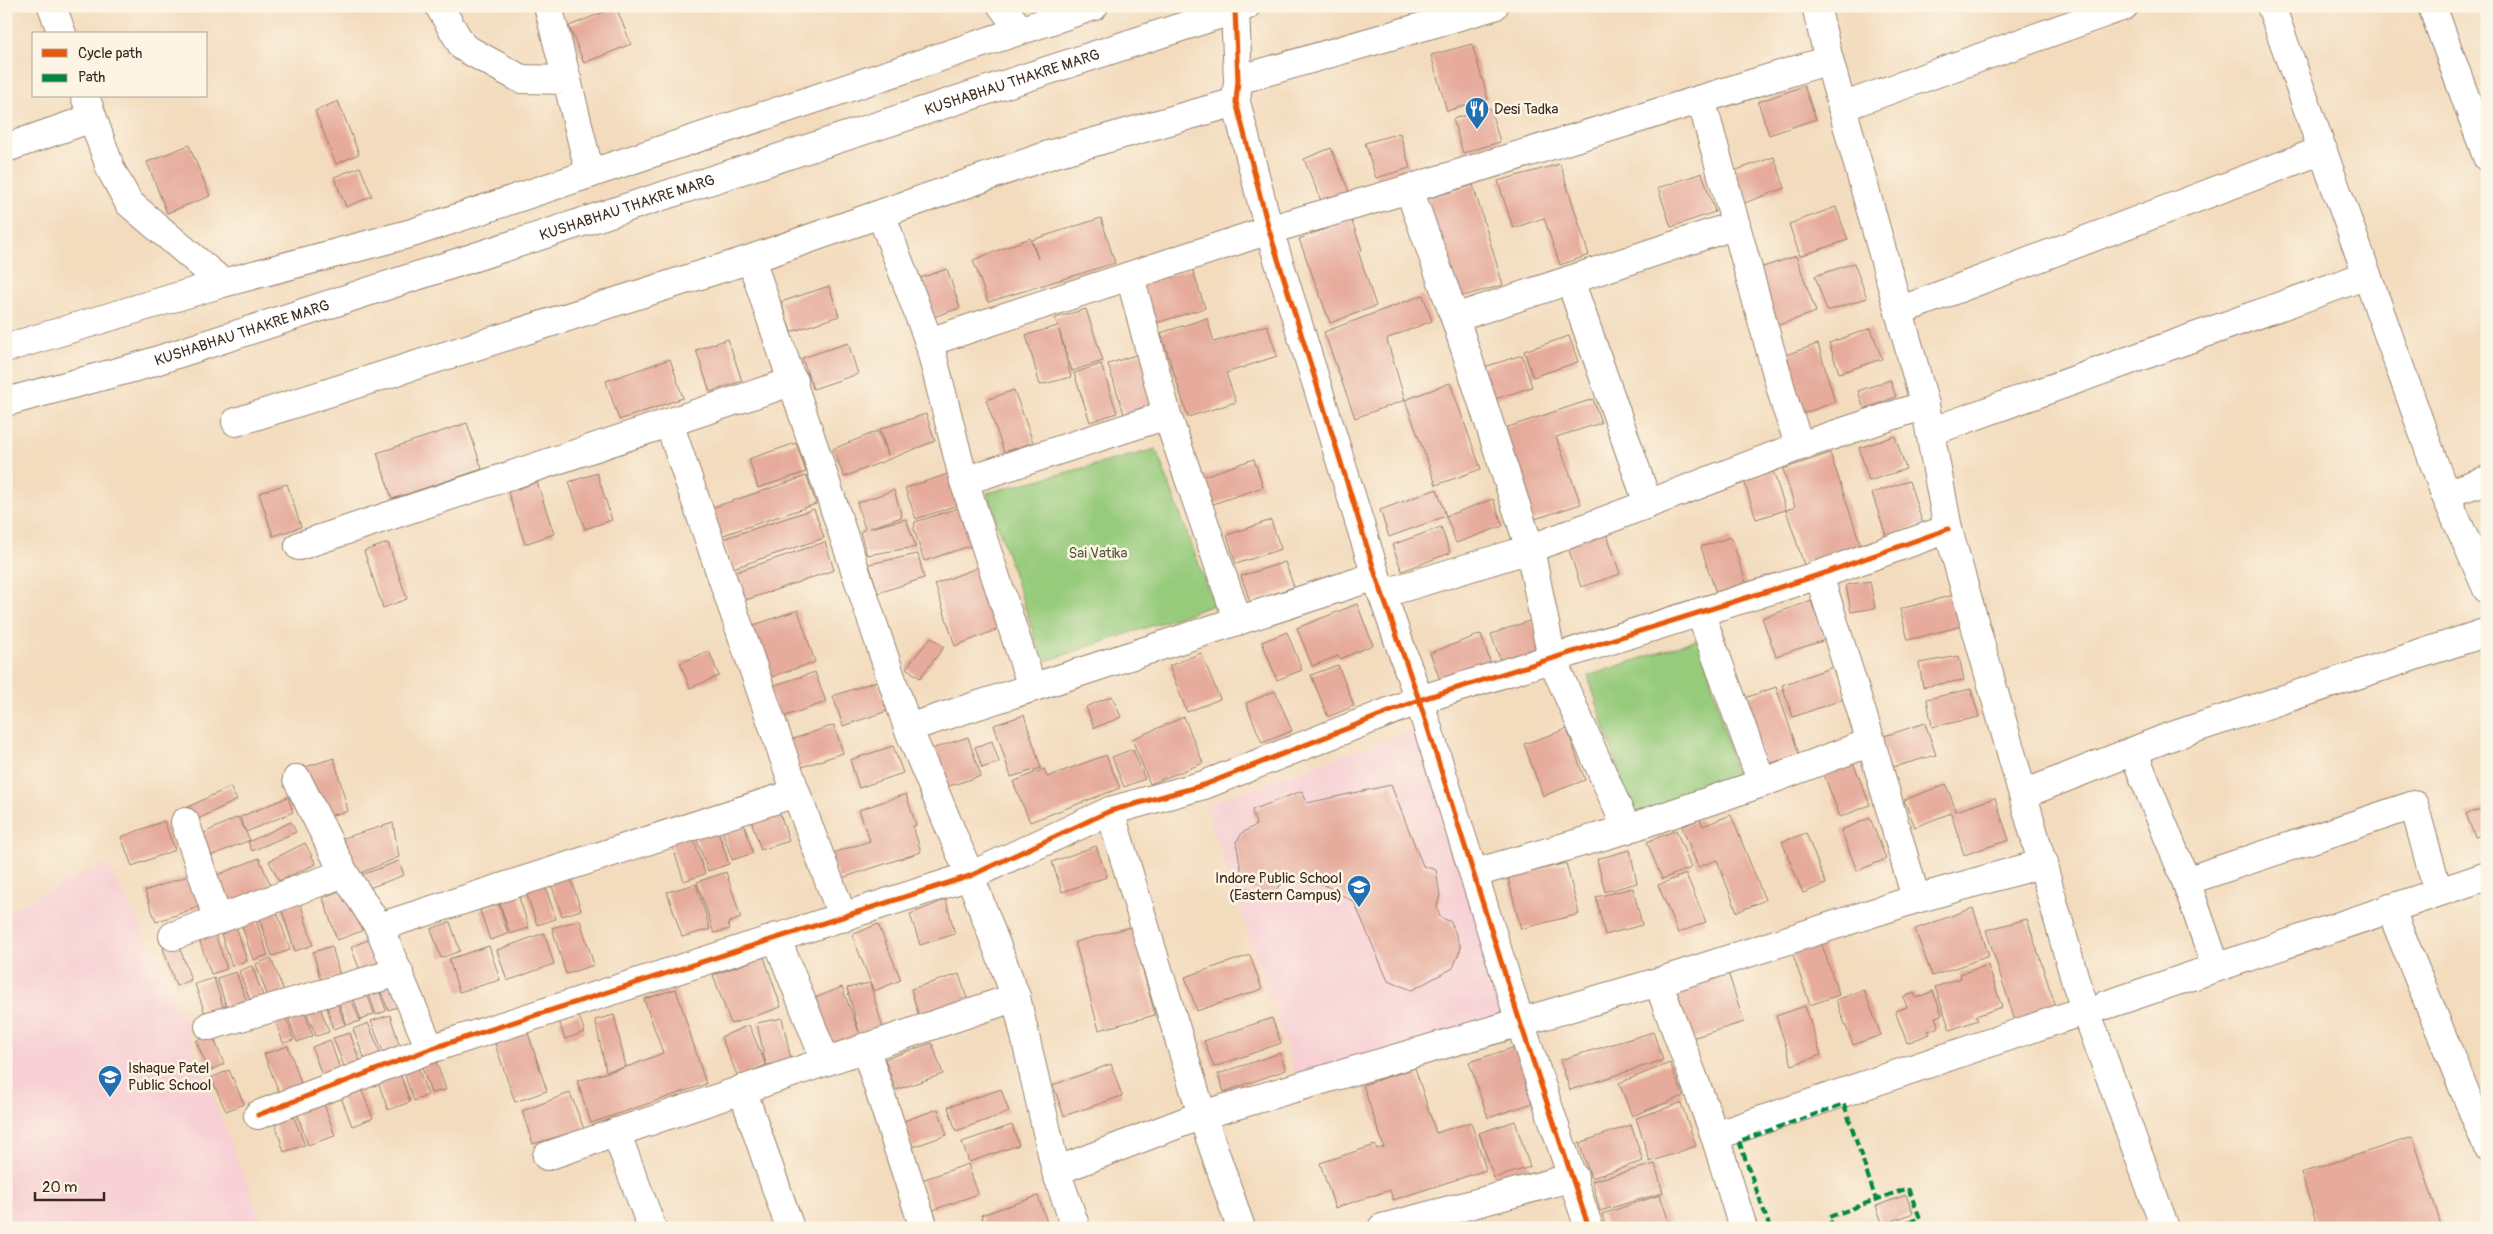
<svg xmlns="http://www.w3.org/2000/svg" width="2493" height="1234" font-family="Pangolin,sans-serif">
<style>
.built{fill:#f7cfd4}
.green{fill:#97cb7c;stroke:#697a4d}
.building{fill:#e6ab9c}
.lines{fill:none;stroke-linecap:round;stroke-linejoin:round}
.minor-casing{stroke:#97826e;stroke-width:30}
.major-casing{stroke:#97826e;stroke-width:30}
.minor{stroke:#fff;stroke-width:28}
.major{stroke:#fff;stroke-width:28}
.quiet{stroke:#00873e;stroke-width:4;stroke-dasharray:8 4;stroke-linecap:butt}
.cycleway-casing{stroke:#fcf5e5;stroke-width:8}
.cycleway{stroke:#e8590c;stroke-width:5}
.labels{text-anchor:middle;stroke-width:5;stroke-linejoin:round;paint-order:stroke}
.street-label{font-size:15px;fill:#3b2a1e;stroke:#fcf5e5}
.poi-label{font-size:15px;fill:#3b2a1e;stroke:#fcf5e5;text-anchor:start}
.park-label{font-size:15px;fill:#575a3a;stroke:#fcf5e5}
</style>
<rect width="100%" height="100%" fill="#fcf5e5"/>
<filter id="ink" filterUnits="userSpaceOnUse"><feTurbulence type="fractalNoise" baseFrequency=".02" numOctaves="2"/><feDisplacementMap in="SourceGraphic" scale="10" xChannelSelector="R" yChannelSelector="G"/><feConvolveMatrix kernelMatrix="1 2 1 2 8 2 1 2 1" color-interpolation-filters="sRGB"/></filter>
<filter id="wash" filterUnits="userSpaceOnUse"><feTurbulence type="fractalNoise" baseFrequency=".0096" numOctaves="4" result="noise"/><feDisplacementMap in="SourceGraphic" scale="20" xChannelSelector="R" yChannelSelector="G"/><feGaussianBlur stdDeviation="1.12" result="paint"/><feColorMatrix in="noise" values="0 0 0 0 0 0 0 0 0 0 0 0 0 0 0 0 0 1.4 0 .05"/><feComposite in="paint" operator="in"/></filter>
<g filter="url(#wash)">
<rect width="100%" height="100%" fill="#f3dbbd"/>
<g class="built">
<polygon points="1421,727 1510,1011 1298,1081 1205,805"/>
<polygon points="106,863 163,968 264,1228 6,1228 6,911"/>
</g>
<g class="green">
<polygon points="1156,449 1214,605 1043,662 987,493"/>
<polygon points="1701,638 1737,781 1633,815 1588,676"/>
</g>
<g id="blocks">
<g class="building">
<polygon points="616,7 631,44 584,63 569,26"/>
<polygon points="1472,44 1488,99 1447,111 1431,55"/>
<polygon points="1804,86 1816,119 1769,135 1758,102"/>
<polygon points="338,101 359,154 336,164 315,111"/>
<polygon points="1490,108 1500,142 1463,153 1453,119"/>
<polygon points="1400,133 1410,168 1376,178 1365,143"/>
<polygon points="189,145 210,196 167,213 147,162"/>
<polygon points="1331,148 1349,192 1322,203 1304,159"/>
<polygon points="1774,157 1785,188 1736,206 1725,174"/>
<polygon points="1560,164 1589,255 1560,265 1544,218 1513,228 1498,181"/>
<polygon points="360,167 372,196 346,207 334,177"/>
<polygon points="1702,173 1715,212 1671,227 1658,188"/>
<polygon points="1473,185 1503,285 1456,298 1427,199"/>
<polygon points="1836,207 1848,240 1800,256 1789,224"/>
<polygon points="1101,218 1115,263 988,302 973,260 1030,238 1038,259 1032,240"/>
<polygon points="1351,219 1362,250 1358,251 1376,306 1330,323 1299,239"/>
<polygon points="1796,256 1816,312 1776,326 1757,269"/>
<polygon points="1854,263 1867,298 1827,311 1815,276"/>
<polygon points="1192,268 1205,308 1156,323 1143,284"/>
<polygon points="947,269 960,308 930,318 917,279"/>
<polygon points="829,286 839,316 791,332 781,302"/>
<polygon points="1423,295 1432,321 1388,338 1387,340 1405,400 1355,418 1324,332"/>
<polygon points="1086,309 1103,361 1072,371 1059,330 1071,377 1040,385 1026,335 1058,326 1055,318"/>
<polygon points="1207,318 1214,342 1267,325 1277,356 1226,373 1236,402 1188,417 1161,333"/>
<polygon points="1871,328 1882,359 1839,373 1829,343"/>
<polygon points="1569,336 1578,362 1533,377 1524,351"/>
<polygon points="728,339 742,381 710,392 696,350"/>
<polygon points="848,343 858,374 813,389 802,358"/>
<polygon points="1818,344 1835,402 1796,416 1776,358"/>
<polygon points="1142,353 1158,402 1124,414 1108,364"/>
<polygon points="1522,355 1532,387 1492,400 1481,368"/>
<polygon points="670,359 683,398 619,420 606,381"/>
<polygon points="1101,364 1117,413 1090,422 1074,373"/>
<polygon points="1890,380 1896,397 1864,409 1858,391"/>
<polygon points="1450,383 1481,469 1436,485 1405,400"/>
<polygon points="1014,390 1033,442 1004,452 986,400"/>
<polygon points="1593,399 1601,423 1556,437 1581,504 1532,520 1502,429"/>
<polygon points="926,414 935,441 844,477 833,449 878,431 888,455 880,429"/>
<polygon points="467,423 482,469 392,499 377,453"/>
<polygon points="1895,436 1906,469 1869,481 1859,448"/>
<polygon points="796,443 806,472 758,488 749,459"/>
<polygon points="1830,453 1861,546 1804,565 1786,510 1756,519 1744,481 1773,471 1786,510 1795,507 1783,469"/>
<polygon points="1254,459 1263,487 1210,505 1201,477"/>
<polygon points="597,473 612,520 585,529 569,482"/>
<polygon points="948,474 958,505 916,519 905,488"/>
<polygon points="807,476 816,504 717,537 708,509"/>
<polygon points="1909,481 1923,524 1886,536 1872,493"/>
<polygon points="537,482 554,534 525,544 508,492"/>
<polygon points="287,484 301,527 273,536 259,493"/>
<polygon points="1437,489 1446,516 1389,537 1380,510"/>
<polygon points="894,490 902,517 870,528 906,519 916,547 867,555 860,532 865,529 857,503"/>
<polygon points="1493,499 1503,526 1456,543 1446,516"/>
<polygon points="964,506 976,544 924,561 914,529 915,522"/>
<polygon points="814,509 824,538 733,568 723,539"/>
<polygon points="1271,520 1281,549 1236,564 1227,535"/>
<polygon points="1441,527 1450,553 1402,571 1392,545"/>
<polygon points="1605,528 1620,574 1581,587 1566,541"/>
<polygon points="1731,537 1747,586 1717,596 1701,547"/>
<polygon points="825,542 834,570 743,601 733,573"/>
<polygon points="388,543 407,599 383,608 364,551"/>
<polygon points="918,554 924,578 878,593 869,564"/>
<polygon points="1285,562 1294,587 1250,602 1241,576"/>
<polygon points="979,567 1001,628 955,646 935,584"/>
<polygon points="1870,581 1875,608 1851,612 1846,585"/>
<polygon points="1954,595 1962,626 1908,640 1900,609"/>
<polygon points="1811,601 1825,640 1776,656 1762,618"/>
<polygon points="1357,604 1373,645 1340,659 1338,656 1312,666 1297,628"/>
<polygon points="798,610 815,662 765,679 748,627"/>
<polygon points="1532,620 1544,653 1503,668 1491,634"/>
<polygon points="1287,632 1302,670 1277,680 1262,642"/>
<polygon points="1481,634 1492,667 1442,685 1430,653"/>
<polygon points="931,637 944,647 920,678 906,668"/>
<polygon points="709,651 719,676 690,688 680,663"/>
<polygon points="1201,653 1220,699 1187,712 1169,666"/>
<polygon points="1959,656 1964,680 1923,687 1919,663"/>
<polygon points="1338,665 1354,706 1328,717 1311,675"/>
<polygon points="1833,667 1844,699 1793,717 1782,685"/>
<polygon points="815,672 826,702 780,718 769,687"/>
<polygon points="877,681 887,711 843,726 833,696"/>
<polygon points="1776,687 1799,754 1766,765 1742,699"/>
<polygon points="1971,689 1979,717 1932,727 1927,699"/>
<polygon points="1275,691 1292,731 1262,743 1246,703"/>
<polygon points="1112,696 1121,717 1094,728 1086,707"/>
<polygon points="1024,715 1041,768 1011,777 994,725"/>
<polygon points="1184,717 1203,763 1150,784 1132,739"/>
<polygon points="1925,723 1936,755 1893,767 1881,737"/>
<polygon points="834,725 843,753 799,768 790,740"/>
<polygon points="1567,729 1585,780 1543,796 1524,744"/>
<polygon points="968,737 981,776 937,790 925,751"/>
<polygon points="992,741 999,762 982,768 975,747"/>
<polygon points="893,746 903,773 859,788 850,760"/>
<polygon points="1133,749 1145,779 1124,787 1112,757"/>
<polygon points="1106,755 1120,788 1030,822 1013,782 1044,769 1047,777"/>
<polygon points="334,758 348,811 321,818 296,770"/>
<polygon points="1852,760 1870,805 1840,817 1823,772"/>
<polygon points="1946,784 1956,811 1995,798 2009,840 1964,855 1951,813 1915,827 1904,800"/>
<polygon points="1391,785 1423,866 1436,870 1440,895 1437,907 1440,917 1451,922 1461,948 1453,968 1412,990 1388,981 1354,902 1323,884 1285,881 1268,897 1241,885 1241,869 1236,842 1242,833 1256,825 1252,810 1302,791 1307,803"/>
<polygon points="230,787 237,800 190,823 184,809"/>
<polygon points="906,794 916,825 913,826 921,852 839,879 830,854 870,841 859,810"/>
<polygon points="288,797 293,812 246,832 240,817"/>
<polygon points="2487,807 2487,833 2475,837 2466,814"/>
<polygon points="778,808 789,841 761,850 750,817"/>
<polygon points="1731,815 1765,900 1737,912 1717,860 1698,867 1682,827 1700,819 1703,826"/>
<polygon points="238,817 250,840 203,859 194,838"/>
<polygon points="742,817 753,853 732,860 720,824"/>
<polygon points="1870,818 1886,859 1857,871 1841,830"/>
<polygon points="164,821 175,850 132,866 121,837"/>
<polygon points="291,822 296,832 252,851 248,842"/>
<polygon points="393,823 399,857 354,876 340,839"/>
<polygon points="717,828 729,864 708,871 695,835"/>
<polygon points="1676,830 1691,868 1662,879 1647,842"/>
<polygon points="1806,833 1826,884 1803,893 1782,842"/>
<polygon points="692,835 705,874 684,881 671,842"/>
<polygon points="305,843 316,864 279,881 269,861"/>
<polygon points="1096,846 1107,877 1062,892 1052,862"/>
<polygon points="1630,850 1637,883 1605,892 1597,859"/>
<polygon points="259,858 272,888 223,909 210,878"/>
<polygon points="399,861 404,875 361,891 356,877"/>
<polygon points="1566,863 1579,914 1521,929 1508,878"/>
<polygon points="726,872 741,918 728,923 730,929 714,933 697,882"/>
<polygon points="569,873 581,910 562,916 550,880"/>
<polygon points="193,874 204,905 156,922 145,891"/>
<polygon points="1686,874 1706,922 1678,933 1658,885"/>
<polygon points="544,883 556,919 537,925 525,889"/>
<polygon points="696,884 710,929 682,937 667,892"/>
<polygon points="346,888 362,931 337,940 323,898"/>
<polygon points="1633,888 1642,925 1605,935 1596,897"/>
<polygon points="517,891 529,928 510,934 498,898"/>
<polygon points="946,900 955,934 920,945 910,914"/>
<polygon points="300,902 313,945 295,951 281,908"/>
<polygon points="499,904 508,934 490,940 480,910"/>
<polygon points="275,906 290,950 272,956 257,913"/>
<polygon points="1973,908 1989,956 1932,976 1915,929"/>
<polygon points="254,915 268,955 253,960 240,920"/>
<polygon points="2027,919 2057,1011 2016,1024 1986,930"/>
<polygon points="580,920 594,965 566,974 552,928"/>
<polygon points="450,922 460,951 441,958 431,929"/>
<polygon points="235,923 247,961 232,966 219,928"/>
<polygon points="878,924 901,980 874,991 852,935"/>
<polygon points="1131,927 1155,1015 1099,1030 1075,942"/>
<polygon points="214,931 227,969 211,974 198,936"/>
<polygon points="544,933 554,964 507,981 497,950"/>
<polygon points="1819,936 1839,995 1810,1005 1790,946"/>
<polygon points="372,938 386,970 363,978 351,947"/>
<polygon points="178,943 191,980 176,986 163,948"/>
<polygon points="332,946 340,976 321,981 313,952"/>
<polygon points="489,946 500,980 459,992 449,959"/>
<polygon points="1250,955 1262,989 1197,1011 1185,977"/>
<polygon points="764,957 781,1007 731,1024 713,975"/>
<polygon points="271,958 286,997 270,1003 256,964"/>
<polygon points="1988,965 2002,1007 1976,1016 1978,1020 1950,1030 1935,987 1961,978 1960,974"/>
<polygon points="252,966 266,1004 253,1008 239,971"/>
<polygon points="1727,969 1744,1022 1682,1041 1666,988"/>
<polygon points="236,972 249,1008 229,1015 217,978"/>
<polygon points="959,974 969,1005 920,1020 911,989"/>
<polygon points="214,978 226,1016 208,1022 195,984"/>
<polygon points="390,981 400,1006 388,1010 378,984"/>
<polygon points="870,983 884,1032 860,1035 828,1047 810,1000 842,987 859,1032 847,988"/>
<polygon points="377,984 386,1011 376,1015 367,988"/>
<polygon points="365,988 374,1014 361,1020 352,993"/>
<polygon points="676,989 706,1084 591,1123 577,1081 626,1067 606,1071 595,1020 614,1015 626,1067 635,1064 663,1053 644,999"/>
<polygon points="1864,990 1881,1035 1853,1045 1836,1000"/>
<polygon points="1933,991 1942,1015 1935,1017 1939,1027 1928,1031 1930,1034 1907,1043 1895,1011 1907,1007 1903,997 1914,993 1916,998"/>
<polygon points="349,993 360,1021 347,1025 337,998"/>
<polygon points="336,999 345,1025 333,1029 326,1003"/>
<polygon points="319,1004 329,1032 316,1036 305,1008"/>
<polygon points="1805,1006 1821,1055 1792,1065 1776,1016"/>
<polygon points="303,1008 313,1036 297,1042 287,1013"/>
<polygon points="285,1014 294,1040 283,1043 274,1016"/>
<polygon points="578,1014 585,1032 565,1039 559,1021"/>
<polygon points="390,1015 401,1050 385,1057 371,1021"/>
<polygon points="782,1018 791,1060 766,1065 757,1023"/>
<polygon points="1272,1018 1281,1043 1214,1067 1204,1041"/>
<polygon points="368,1023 382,1056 366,1062 353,1029"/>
<polygon points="749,1025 766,1065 738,1077 721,1037"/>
<polygon points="527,1030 547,1091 515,1102 494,1041"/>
<polygon points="1653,1032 1663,1060 1570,1090 1560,1060"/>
<polygon points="350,1033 361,1066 346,1071 333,1038"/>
<polygon points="212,1034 224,1064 209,1071 196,1041"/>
<polygon points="330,1040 341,1072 323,1079 312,1047"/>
<polygon points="932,1043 943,1074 896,1090 885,1059"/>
<polygon points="288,1046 301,1083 279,1092 264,1054"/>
<polygon points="1518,1046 1536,1102 1488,1118 1469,1062"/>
<polygon points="1280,1053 1286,1070 1224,1092 1218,1074"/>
<polygon points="435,1058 446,1090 431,1093 420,1062"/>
<polygon points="1670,1063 1683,1096 1632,1116 1619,1083"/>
<polygon points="1111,1064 1122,1096 1064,1116 1053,1085"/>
<polygon points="417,1065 428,1095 414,1101 403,1070"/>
<polygon points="398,1068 410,1102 388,1110 376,1076"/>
<polygon points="1415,1068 1436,1133 1471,1122 1486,1170 1393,1200 1390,1190 1335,1208 1320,1163 1375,1145 1377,1149 1384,1147 1363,1085"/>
<polygon points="229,1070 244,1104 226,1111 211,1078"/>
<polygon points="359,1084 373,1118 352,1126 339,1092"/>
<polygon points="1001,1089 1009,1112 956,1131 948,1107"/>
<polygon points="570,1093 584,1129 533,1144 522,1111"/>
<polygon points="322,1098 335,1136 308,1145 295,1108"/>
<polygon points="1681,1103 1696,1146 1650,1162 1636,1118"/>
<polygon points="938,1109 947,1135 913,1147 904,1121"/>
<polygon points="291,1110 305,1145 284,1152 273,1117"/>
<polygon points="1515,1121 1530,1167 1494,1178 1479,1133"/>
<polygon points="1012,1125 1019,1145 969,1162 962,1142"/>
<polygon points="1631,1125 1643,1161 1591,1178 1579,1143"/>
<polygon points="2413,1137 2442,1228 2318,1228 2301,1173"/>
<polygon points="968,1164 978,1194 933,1210 922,1180"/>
<polygon points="1655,1164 1663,1193 1600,1211 1592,1181"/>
<polygon points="1660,1195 1669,1222 1652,1228 1607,1228 1602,1214"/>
<polygon points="1906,1195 1913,1213 1883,1225 1876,1206"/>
<polygon points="1038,1196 1049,1228 986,1228 981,1215"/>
</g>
</g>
</g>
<g filter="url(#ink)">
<use href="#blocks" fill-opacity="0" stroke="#97826e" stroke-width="1"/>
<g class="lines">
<defs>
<g id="minor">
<polyline points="52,6 62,34"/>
<polyline points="439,6 463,47 521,79 567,80 590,174"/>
<polyline points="548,6 567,80"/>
<polyline points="1002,6 1020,30"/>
<polyline points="1816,6 1829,60 1925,405 1948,529 2076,983 2165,1228"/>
<polyline points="2271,6 2445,494 2487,589"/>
<polyline points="2432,6 2487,157"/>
<polyline points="1235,10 1238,80 1236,102 1269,230 1376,576 1419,700 1520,1022 1589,1228"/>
<polyline points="1238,80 1494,6"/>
<polyline points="85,96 111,170 129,203 223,283"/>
<polyline points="1701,99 1786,407 1800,446"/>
<polyline points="1842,107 2124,6"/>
<polyline points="6,148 92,118"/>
<polyline points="1409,189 1455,318 1530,549 1552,659 1627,829"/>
<polyline points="881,214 929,342 964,481 1032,687"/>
<polyline points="1130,276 1167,415 1238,621"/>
<polyline points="1570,280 1648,504"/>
<polyline points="1899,311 2323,150"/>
<polyline points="1455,318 1736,225"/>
<polyline points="929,342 1269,230 1409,189 1829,60"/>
<polyline points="236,422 751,259"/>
<polyline points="669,423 796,793 843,918"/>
<polyline points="1930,432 2367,275"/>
<polyline points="964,481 1167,415"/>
<polyline points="2445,494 2487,480"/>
<polyline points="299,546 794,381"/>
<polyline points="1819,575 1871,742 1916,899"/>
<polyline points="1382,594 1530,549 1800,446 1925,405"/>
<polyline points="1700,612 1762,783"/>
<polyline points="908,728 751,259 1052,154 1236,102"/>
<polyline points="2133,751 2186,881"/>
<polyline points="297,779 344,873 379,927 796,793"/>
<polyline points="2024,794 2169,737 2487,632"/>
<polyline points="1110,811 1202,1115 1241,1228"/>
<polyline points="185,822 218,920"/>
<polyline points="1475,873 1627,829 1762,783 1871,742"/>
<polyline points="2390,908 2487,1146"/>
<polyline points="379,927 430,1049"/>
<polyline points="173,936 344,873"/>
<polyline points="776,937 825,1060"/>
<polyline points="2216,967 2186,881 2414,805 2438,892"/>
<polyline points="1658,982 1715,1136 1743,1228"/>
<polyline points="2106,1005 2487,876"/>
<polyline points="209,1026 399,972"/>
<polyline points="865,1047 924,1228"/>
<polyline points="742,1089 790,1228"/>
<polyline points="258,1115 430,1049 970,876 1110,811 1204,785 1419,700 1819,575 1948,529"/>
<polyline points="616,1132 652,1228"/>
<polyline points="1715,1136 2086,1010"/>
<polyline points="547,1156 1016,997"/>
<polyline points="1056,1171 1202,1115 1658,982 1916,899 2044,863"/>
<polyline points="1076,1228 1056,1171 1016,997 970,876 908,728 1376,576"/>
<polyline points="1382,1228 1574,1177"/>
</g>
<g id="major">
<polyline points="6,348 223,283 412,233 1094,6"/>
<path id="s1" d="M6 402 140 366 1246 6"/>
</g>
</defs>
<use href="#minor" class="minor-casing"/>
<use href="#major" class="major-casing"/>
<use href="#minor" class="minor"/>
<use href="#major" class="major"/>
<g class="quiet">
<polyline points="1770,1228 1739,1141 1844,1104 1876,1200"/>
<polyline points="1833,1228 1829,1217 1908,1188 1920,1218 1892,1228"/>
</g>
<defs>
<g id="cycleway">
<polyline points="1235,10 1238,80 1236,102 1269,230 1376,576 1419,700 1520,1022 1589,1228"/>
<polyline points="258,1115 430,1049 970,876 1110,811 1204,785 1419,700 1819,575 1948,529"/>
</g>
</defs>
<use href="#cycleway" class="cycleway-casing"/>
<use href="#cycleway" class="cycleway"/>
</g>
</g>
<defs>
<symbol id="restaurant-pin" viewBox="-11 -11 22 30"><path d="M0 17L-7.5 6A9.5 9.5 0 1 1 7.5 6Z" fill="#1f6fb2" stroke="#fcf5e5"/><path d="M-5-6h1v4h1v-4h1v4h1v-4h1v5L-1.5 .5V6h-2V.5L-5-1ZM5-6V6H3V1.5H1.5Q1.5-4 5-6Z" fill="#fff"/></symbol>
<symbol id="school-pin" viewBox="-11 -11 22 30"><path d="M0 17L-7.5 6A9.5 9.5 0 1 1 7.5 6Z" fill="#1f6fb2" stroke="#fcf5e5"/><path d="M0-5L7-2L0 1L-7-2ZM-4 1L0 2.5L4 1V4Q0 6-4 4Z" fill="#fff"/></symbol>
</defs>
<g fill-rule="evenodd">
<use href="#restaurant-pin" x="1463" y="95" width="28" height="38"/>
<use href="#school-pin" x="1345" y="873" width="28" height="38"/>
<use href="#school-pin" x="96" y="1063" width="28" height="38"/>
</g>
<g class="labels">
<g class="street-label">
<text dy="5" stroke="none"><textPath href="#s1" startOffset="1056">KUSHABHAU THAKRE MARG</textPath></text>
<text dy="5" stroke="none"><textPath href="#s1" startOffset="651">KUSHABHAU THAKRE MARG</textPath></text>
<text dy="5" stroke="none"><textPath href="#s1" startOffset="246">KUSHABHAU THAKRE MARG</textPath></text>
</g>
<g class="poi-label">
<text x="1494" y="114">Desi Tadka</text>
<text x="1342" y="883" text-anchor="end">Indore Public School<tspan x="1342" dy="17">(Eastern Campus)</tspan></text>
<text x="128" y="1073">Ishaque Patel<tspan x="128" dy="17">Public School</tspan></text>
</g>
<g class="park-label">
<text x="1098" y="558">Sai Vatika</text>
</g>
</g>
<rect width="2493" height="1234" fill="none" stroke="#fcf5e5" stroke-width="25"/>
<rect x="32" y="32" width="175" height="65" fill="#fcf5e5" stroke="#afa495"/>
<rect x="42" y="49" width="25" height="8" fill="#e8590c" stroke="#afa495"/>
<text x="78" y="58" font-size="15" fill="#3b2a1e">Cycle path</text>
<rect x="42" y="74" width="25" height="8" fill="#00873e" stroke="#afa495"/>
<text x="78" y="82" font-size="15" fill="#3b2a1e">Path</text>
<path d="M35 1192v8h69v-8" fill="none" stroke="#3b2a1e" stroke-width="2.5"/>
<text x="42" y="1192" font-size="15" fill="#3b2a1e" stroke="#fcf5e5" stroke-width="4" paint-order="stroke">20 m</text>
</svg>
